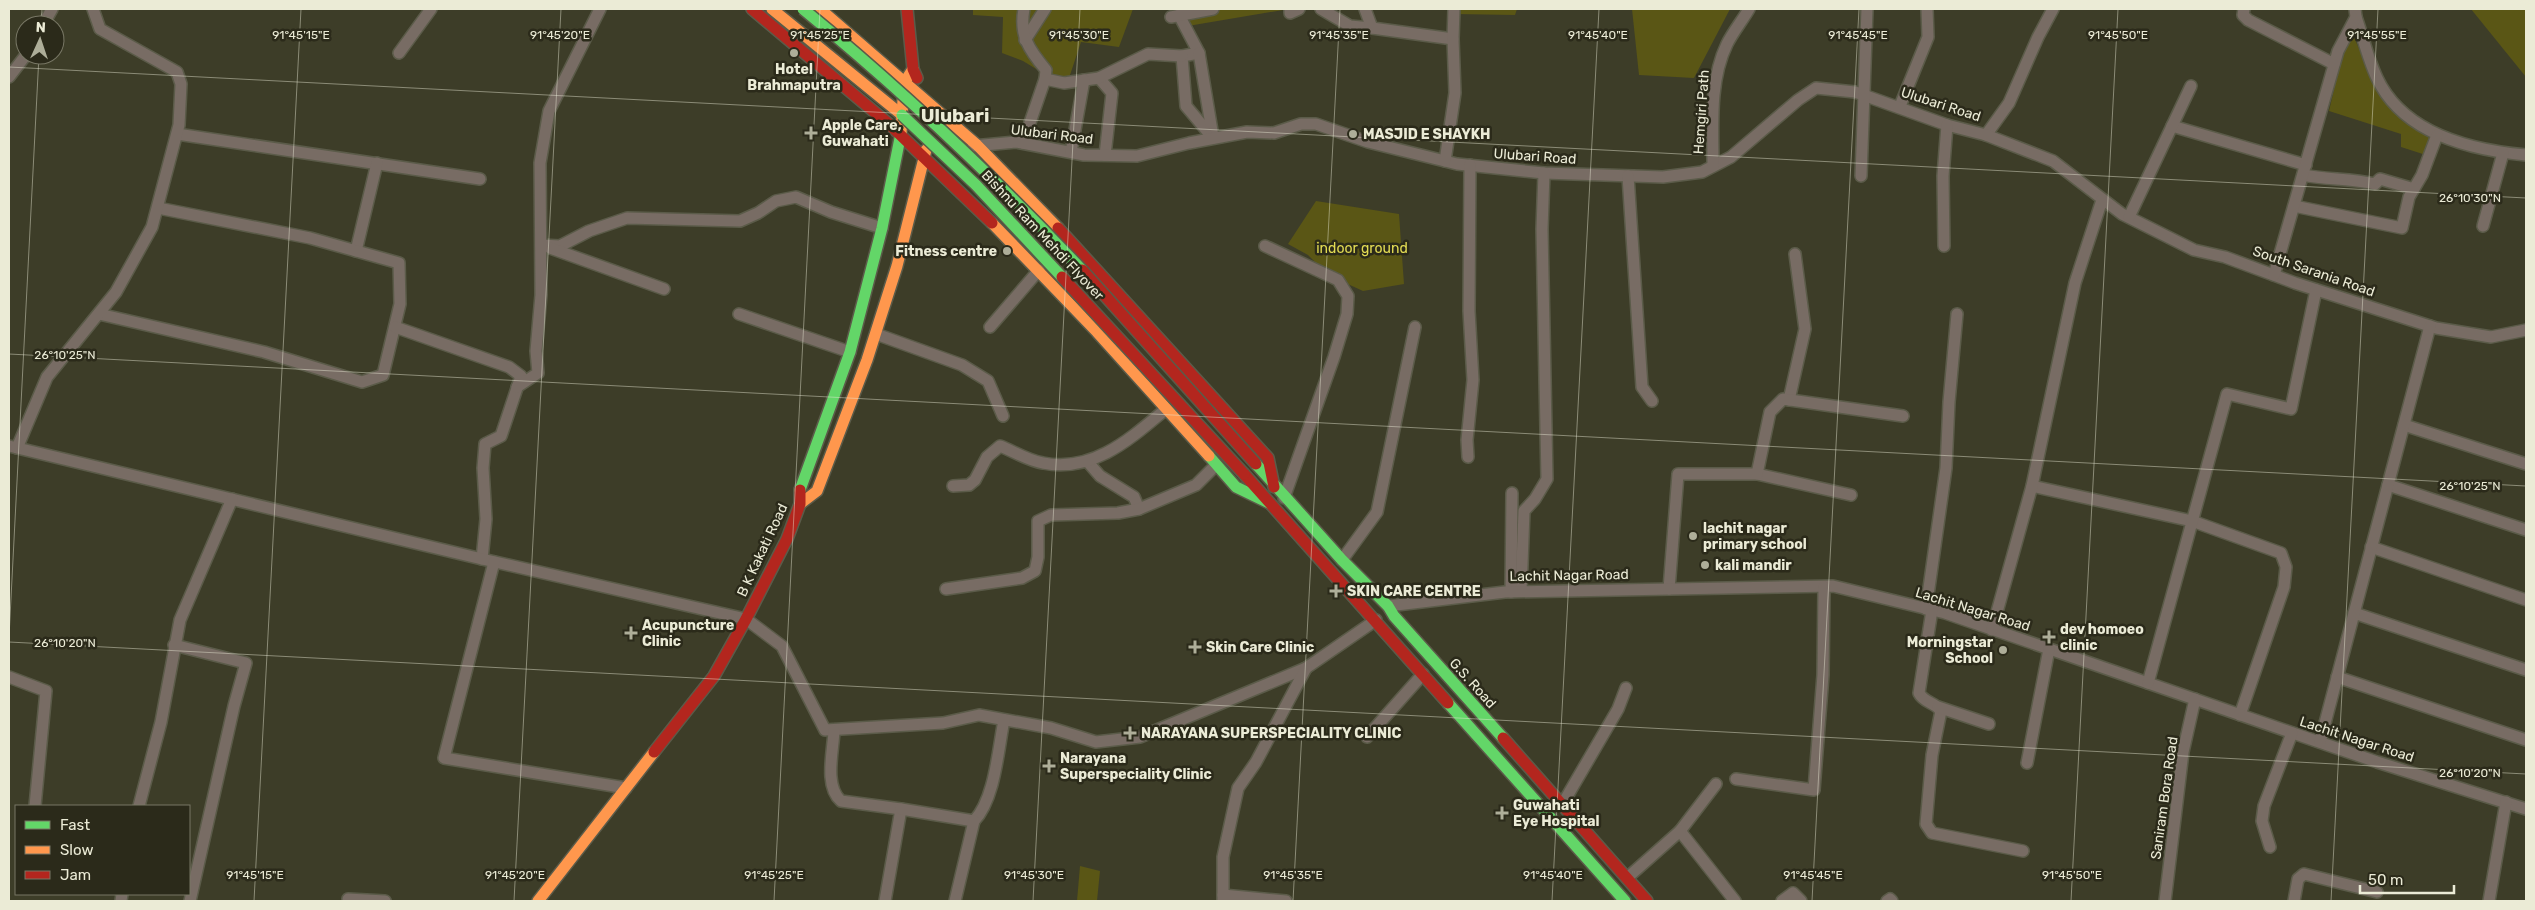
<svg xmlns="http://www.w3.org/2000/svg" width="2535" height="910" font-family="Rubik,sans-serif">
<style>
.green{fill:#5a5615}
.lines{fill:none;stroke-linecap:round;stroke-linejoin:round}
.street-casing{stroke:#5b5b49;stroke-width:14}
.fast-casing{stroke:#5b5b49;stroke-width:14}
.slow-casing{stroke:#5b5b49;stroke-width:14}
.jam-casing{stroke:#5b5b49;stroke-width:14}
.street{stroke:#786c64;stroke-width:11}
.fast{stroke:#63d668;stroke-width:11}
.slow{stroke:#ff974d;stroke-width:11}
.jam{stroke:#b3261e;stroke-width:11}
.fast-bridge-casing{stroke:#5b5b49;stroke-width:14;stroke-linecap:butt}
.jam-bridge-casing{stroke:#5b5b49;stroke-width:14;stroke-linecap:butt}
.fast-bridge{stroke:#63d668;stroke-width:11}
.jam-bridge{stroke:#b3261e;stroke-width:11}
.ticks{fill:none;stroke:#ebebd6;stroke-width:1;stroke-opacity:0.45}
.poi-dot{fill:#aeae99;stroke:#2b2a1a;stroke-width:2}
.labels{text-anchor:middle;stroke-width:5;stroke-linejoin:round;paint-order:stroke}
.poi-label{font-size:14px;font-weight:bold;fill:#ebebd6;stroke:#2b2a1a;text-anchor:start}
.street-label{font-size:14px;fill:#ebebd6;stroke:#2b2a1a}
.park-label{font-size:14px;fill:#e2db53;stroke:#2b2a1a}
.district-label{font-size:19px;font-weight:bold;fill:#ebebd6;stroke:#2b2a1a}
.ticks-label{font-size:12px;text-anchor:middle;fill:#ebebd6;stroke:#2b2a1a;stroke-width:5;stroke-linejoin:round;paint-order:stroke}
</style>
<rect width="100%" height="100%" fill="#3d3d28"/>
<g class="green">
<polygon points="973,9 1133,9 1119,47 1081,42 1066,87 1023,61 1002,53 1003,17 973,15"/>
<polygon points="1179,9 1289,9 1182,27"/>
<polygon points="1455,9 1517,9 1515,15 1454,14"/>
<polygon points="1632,9 1730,9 1694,78 1639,75"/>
<polygon points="2471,9 2526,9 2526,77 2475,14"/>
<polygon points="2353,35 2376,87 2401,120 2436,142 2429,156 2401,147 2401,134 2329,111 2346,38"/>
<polygon points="1316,201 1399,214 1404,284 1363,291 1328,275 1308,255 1288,244"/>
<polygon points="1080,866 1100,871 1097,901 1077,901"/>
</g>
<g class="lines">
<defs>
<g id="street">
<polyline points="1290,9 1290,13 1299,9"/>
<polyline points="1321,9 1350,26 1372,28"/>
<polyline points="1365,9 1372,28 1453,39"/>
<polyline points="2244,9 2243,15 2248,20 2334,64"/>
<polyline points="1179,15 1199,53 1182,56 1186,106 1213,138"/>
<polyline points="1171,17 1213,9"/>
<path d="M2356 17C2363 37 2368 59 2377 78 2403 134 2470 150 2526 155"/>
<polyline points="43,25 52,9"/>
<polyline points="1025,40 1045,9"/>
<polyline points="399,53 431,9"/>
<polyline points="1199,53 1213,137"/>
<polyline points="9,77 26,55"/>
<polyline points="1099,78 1112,93 1105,155"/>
<polyline points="1045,79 1064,83 1099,78 1148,54 1182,56"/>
<polyline points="1900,106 1928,37 1927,9"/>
<polyline points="2172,126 2306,165"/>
<polyline points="177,134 480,179"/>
<polyline points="1986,135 2009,103 2038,37 2053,9"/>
<path d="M1023 143 1045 79 1046 70C1029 50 1019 35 1024 9"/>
<polyline points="973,146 1016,142 1084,155 1137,156 1189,143 1247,132 1274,133 1301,124 1316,124 1368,142 1457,164 1544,173 1663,177 1702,172 1731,157 1798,100 1816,88 1855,92 1947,125 1986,135 2053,161 2122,214 2194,250 2225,257 2295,283 2436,328 2491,337 2526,330"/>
<polyline points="1071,152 1084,80"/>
<polyline points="1445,161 1455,93 1453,39 1454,9"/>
<path d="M1713 166C1713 127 1709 81 1727 44 1733 32 1742 21 1749 9"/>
<path d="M2303 175C2327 180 2351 178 2375 184L2380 179 2414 189"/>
<polyline points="1628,176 1642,387 1652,401"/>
<polyline points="1861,176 1867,9"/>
<polyline points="2294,206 2402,228 2409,197 2422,175 2437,135"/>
<polyline points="2129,217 2191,86"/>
<polyline points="2483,226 2503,153"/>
<polyline points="541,245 560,246 589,231 627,218 740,221 758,213 776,201 796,197 831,212 882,228"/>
<polyline points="1265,246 1338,280 1348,296 1347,314 1334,357 1284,498"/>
<polyline points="1944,246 1943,176 1947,125"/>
<polyline points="550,248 664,289"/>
<polyline points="356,251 377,163"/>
<polyline points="2274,275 2338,51 2356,17 2355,9"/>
<polyline points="99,314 264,352 362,382 383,375 400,304 399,263 310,238 158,208"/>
<polyline points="739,314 850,352"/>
<polyline points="395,327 509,367 521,376 501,436 485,444 483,468 486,519 482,559"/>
<polyline points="990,327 1039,270"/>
<polyline points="876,334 962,365 988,381 1003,416"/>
<polyline points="517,387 538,373 536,351 541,295 540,163 549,111 600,9"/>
<polyline points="1789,400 1805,329 1795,254"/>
<polyline points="2404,425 2526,464"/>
<polyline points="9,446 482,559 746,619 782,646 825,730 943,723 979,715 1051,728 1096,742 1140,737 1306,668 1376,620"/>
<polyline points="17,448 47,377 116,292 152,227 179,125 181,84 177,72 100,29 93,9"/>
<polyline points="1468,457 1467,440 1473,380 1469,311 1470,165"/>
<polyline points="1087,461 1100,476 1134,497 1139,509"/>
<polyline points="1757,474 1851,495"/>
<polyline points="2388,485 2526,530"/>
<path d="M953 486 969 485 975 480 987 457 1000 446C1013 451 1029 461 1043 463 1093 473 1130 439 1166 409"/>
<polyline points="2032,486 2192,521 2281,553 2286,567 2284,587 2240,715"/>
<polyline points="2371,547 2526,600"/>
<polyline points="1342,560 1377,512 1415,327"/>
<polyline points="494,562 444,758 626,788"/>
<polyline points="946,589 1022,578 1035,571 1038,557 1038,521 1051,515 1118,513 1139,509 1196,485 1216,465"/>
<polyline points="1669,589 1678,474 1757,474 1770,412 1783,399 1903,416"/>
<polyline points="1521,591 1524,511 1535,499 1547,479 1542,229 1544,173"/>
<polyline points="1511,592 1512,493"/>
<polyline points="1388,606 1505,592 1833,586 1945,613 2377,762 2526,809"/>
<polyline points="1926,609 1946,468 1949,402 1957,314"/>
<path d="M1932 610 1919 693C1924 703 1935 702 1941 711L1932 755 1926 824 1932 833 2023 851"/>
<polyline points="2354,613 2526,670"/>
<polyline points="1992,630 2032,486 2075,283 2102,200"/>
<polyline points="174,645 246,663 234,706 190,901"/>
<polyline points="9,677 46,691 35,806"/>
<polyline points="2337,677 2526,740"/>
<polyline points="2148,683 2227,394 2291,409 2316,290"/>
<polyline points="1938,707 1989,724"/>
<path d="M834 731C833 752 824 786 841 801L901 809 885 901"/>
<polyline points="1367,737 1423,674"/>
<polyline points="2320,742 2430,326"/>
<polyline points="2027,763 2049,649"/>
<polyline points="1736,779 1814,790 1823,675 1824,587"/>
<polyline points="1716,784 1680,831 1735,901"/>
<polyline points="1562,805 1618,709 1626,688"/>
<polyline points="139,806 161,722 180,620 232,499"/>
<path d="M901 809 974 821C995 799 998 750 1004 720"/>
<polyline points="2270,847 2262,821 2264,806 2292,733"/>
<polyline points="1627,878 1680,831"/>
<polyline points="1223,895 1286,901"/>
<polyline points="348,899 385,901"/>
<polyline points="121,901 122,894"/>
<polyline points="955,901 974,821"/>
<polyline points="1223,901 1223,857 1238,788 1256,762 1306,668"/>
<polyline points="1782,901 1793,893 1801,901"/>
<polyline points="1887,901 1890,899 1892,901"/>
<polyline points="2165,901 2183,752 2195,699"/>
<polyline points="2294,901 2298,879 2304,874 2377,892"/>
<polyline points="2489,901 2506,802"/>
</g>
<g id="fast">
<polyline points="1209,456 1236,487 1269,503"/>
<polyline points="1256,464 1342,560 1388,606 1394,616 1503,738"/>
<polyline points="800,490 850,352 882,228 901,133"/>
<polyline points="1448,703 1625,901"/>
</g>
<g id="slow">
<polyline points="772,9 902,115"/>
<polyline points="820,9 977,145 1058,228"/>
<polyline points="901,133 904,83 913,69"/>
<polyline points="992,223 1097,332 1209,456"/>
<polyline points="800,504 817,491 867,360 897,266 926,150"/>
<polyline points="538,901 654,752"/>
</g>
<g id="jam">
<polyline points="752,9 890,125 992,223"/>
<polyline points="907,9 913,69 917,78"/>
<polyline points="1058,228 1268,458 1274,487"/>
<polyline points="1244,474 1448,703"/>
<polyline points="1503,738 1647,901"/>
<polyline points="654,752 714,676 746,619 787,539 800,504 800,490"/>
</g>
</defs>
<use href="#street" class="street-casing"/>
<use href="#fast" class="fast-casing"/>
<use href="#slow" class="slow-casing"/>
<use href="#jam" class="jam-casing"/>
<use href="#street" class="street"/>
<use href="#fast" class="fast"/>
<use href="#slow" class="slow"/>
<use href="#jam" class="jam"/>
<defs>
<g id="fast-bridge">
<path d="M803 9C902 90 994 177 1082 270"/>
<polyline points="902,115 976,185 1062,277"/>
</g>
<g id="jam-bridge">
<polyline points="1082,270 1256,464"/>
<polyline points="1062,277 1244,474"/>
</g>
</defs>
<use href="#fast-bridge" class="fast-bridge-casing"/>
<use href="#jam-bridge" class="jam-bridge-casing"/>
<use href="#fast-bridge" class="fast-bridge"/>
<use href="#jam-bridge" class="jam-bridge"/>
</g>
<path class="ticks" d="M41 25 42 9M9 67 2526 198M9 354 2526 486M9 637 39 55M9 642 2526 774M254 901 301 9M514 901 561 9M774 901 820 9M1033 901 1080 9M1293 901 1340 9M1552 901 1599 9M1812 901 1859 9M2071 901 2118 9M2331 901 2378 9"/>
<g class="poi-dot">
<circle cx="794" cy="53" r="5"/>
<path d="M808.5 125.5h5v5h5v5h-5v5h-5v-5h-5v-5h5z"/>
<circle cx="1353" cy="134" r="5"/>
<circle cx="1007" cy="251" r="5"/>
<circle cx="1693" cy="536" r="5"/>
<circle cx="1705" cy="565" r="5"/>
<path d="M1333.5 583.5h5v5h5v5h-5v5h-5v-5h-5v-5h5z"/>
<path d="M628.5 625.5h5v5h5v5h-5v5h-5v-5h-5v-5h5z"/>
<path d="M2046.5 629.5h5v5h5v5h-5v5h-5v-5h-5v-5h5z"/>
<path d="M1192.5 639.5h5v5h5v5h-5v5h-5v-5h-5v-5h5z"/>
<circle cx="2003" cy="650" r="5"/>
<path d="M1127.5 725.5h5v5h5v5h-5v5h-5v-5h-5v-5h5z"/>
<path d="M1046.5 758.5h5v5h5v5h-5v5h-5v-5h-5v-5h5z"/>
<path d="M1499.5 805.5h5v5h5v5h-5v5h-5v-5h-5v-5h5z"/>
</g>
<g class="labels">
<g class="poi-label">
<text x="794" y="74" text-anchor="middle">Hotel<tspan x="794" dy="16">Brahmaputra</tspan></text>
<text x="822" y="130">Apple Care,<tspan x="822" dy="16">Guwahati</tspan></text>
<text x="1363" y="139">MASJID E SHAYKH</text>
<text x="997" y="256" text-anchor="end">Fitness centre</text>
<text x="1703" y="533">lachit nagar<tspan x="1703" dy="16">primary school</tspan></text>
<text x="1715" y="570">kali mandir</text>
<text x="1347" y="596">SKIN CARE CENTRE</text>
<text x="642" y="630">Acupuncture<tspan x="642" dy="16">Clinic</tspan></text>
<text x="2060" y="634">dev homoeo<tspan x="2060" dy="16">clinic</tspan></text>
<text x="1993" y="647" text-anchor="end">Morningstar<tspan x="1993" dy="16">School</tspan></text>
<text x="1206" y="652">Skin Care Clinic</text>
<text x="1141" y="738">NARAYANA SUPERSPECIALITY CLINIC</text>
<text x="1060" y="763">Narayana<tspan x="1060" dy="16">Superspeciality Clinic</tspan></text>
<text x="1513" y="810">Guwahati<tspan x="1513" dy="16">Eye Hospital</tspan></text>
</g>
<g class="street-label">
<text transform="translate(1941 104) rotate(18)" y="5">Ulubari Road</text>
<text transform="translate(1701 112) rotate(-86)" y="5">Hemgiri Path</text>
<text transform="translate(1052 134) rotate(7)" y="5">Ulubari Road</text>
<text transform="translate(1535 156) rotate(4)" y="5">Ulubari Road</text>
<text transform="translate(1043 235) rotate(47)" y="5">Bishnu Ram Mehdi Flyover</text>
<text transform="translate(2314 271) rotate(19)" y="5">South Sarania Road</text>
<text transform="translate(762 550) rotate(-65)" y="5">B K Kakati Road</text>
<text transform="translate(1569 575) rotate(-1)" y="5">Lachit Nagar Road</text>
<text transform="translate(1973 609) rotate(17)" y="5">Lachit Nagar Road</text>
<text transform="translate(1473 683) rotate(48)" y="5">G.S. Road</text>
<text transform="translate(2357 739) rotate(18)" y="5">Lachit Nagar Road</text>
<text transform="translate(2164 798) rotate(-82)" y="5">Saniram Bora Road</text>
</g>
<g class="park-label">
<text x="1362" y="253">indoor ground</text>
</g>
<g class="district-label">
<text x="955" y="122">Ulubari</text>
</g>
</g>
<g class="ticks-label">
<text x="301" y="39">91°45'15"E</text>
<text x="560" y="39">91°45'20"E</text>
<text x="820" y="39">91°45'25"E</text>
<text x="1079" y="39">91°45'30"E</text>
<text x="1339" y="39">91°45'35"E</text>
<text x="1598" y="39">91°45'40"E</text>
<text x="1858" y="39">91°45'45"E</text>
<text x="2118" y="39">91°45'50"E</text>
<text x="2377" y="39">91°45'55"E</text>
<text x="2470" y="202">26°10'30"N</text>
<text x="65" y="359">26°10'25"N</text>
<text x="2470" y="490">26°10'25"N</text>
<text x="65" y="647">26°10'20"N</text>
<text x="2470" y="777">26°10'20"N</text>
<text x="255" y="879">91°45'15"E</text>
<text x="515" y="879">91°45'20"E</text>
<text x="774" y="879">91°45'25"E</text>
<text x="1034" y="879">91°45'30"E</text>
<text x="1293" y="879">91°45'35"E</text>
<text x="1553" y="879">91°45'40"E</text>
<text x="1813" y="879">91°45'45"E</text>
<text x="2072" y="879">91°45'50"E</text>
</g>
<rect width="2535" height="910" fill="none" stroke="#ebebd6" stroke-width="20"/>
<rect x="15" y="805" width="175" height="90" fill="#2b2a1a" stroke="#787765"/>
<rect x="25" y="821" width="25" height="8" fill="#63d668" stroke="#787765"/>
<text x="60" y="830" font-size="15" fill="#ebebd6">Fast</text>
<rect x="25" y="846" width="25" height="8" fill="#ff974d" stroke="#787765"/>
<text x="60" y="855" font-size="15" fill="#ebebd6">Slow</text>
<rect x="25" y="871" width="25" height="8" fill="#b3261e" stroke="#787765"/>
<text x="60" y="880" font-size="15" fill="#ebebd6">Jam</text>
<g transform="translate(40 40) rotate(3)"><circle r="24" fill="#2b2a1a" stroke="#787765"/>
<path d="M0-4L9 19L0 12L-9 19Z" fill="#aeae99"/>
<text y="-8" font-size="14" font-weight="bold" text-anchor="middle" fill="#ebebd6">N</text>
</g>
<path d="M2360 885v8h94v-8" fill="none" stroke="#ebebd6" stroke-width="2.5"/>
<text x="2368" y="885" font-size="15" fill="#ebebd6" stroke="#2b2a1a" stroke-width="4" paint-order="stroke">50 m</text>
</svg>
